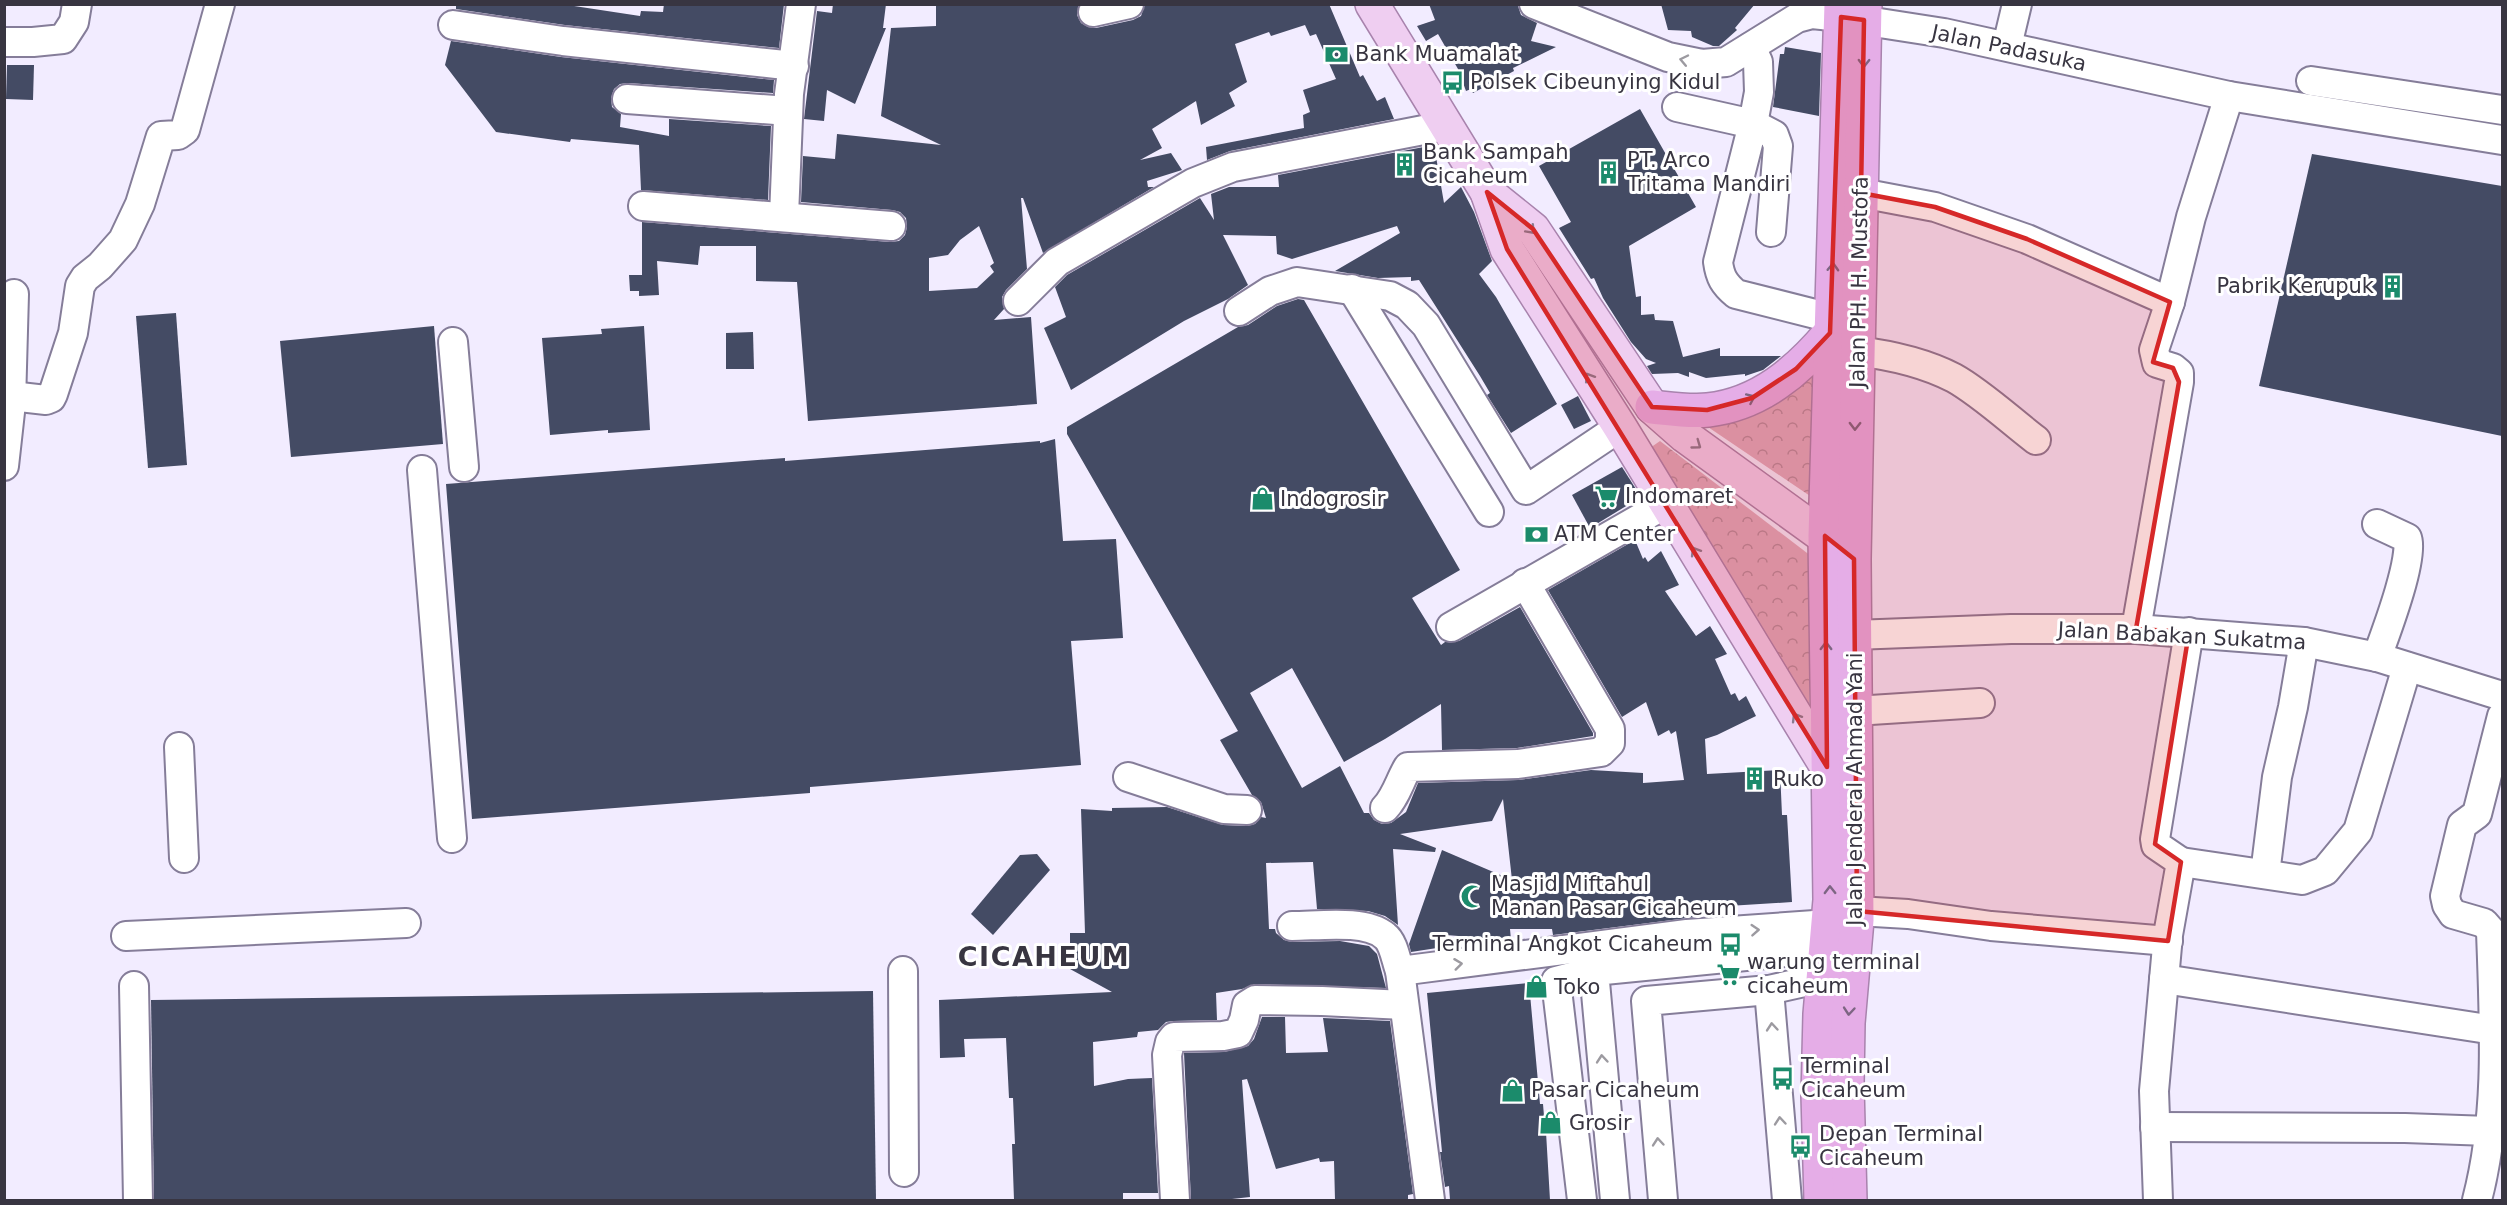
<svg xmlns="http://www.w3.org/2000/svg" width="2507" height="1205" font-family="'DejaVu Sans',sans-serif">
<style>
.forest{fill:url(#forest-crowns)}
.building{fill:#444b64;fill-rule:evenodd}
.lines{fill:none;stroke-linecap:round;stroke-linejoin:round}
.minor-casing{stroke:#857d99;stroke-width:32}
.major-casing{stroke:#a883ad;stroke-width:36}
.highway-casing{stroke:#a883ad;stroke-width:36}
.minor{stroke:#fff;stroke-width:28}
.major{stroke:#efcef1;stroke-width:33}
.highway{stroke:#e5ade7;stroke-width:33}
.oneway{stroke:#9c9aa0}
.oneway2{stroke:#7d6583}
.oneway3{stroke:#8a7a90}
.marked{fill:#d62828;fill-opacity:0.2;stroke:#d62828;stroke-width:4.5;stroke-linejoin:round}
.labels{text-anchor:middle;stroke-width:6;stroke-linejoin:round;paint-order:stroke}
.street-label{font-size:21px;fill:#383541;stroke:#fff}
.poi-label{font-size:21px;fill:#383541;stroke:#fff;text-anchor:start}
.district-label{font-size:27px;font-weight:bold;letter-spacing:1.5px;fill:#383541;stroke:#fff}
</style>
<defs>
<pattern id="forest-crowns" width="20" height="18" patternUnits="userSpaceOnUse" patternTransform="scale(1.5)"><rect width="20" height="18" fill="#ddabc0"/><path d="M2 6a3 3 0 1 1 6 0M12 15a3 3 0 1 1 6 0" fill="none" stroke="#b48c9e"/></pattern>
</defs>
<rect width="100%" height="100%" fill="#f2ecff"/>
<g class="forest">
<polygon points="1819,359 1813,498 1705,425 1726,424 1748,415"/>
<polygon points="1660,441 1811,556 1809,709 1647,450"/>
</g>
<g class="building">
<polygon points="456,4 561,4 640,16 641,11 663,12 664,4 784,4 779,48 565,25 456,9"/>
<polygon points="833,4 886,4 883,28 886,28 855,104 827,90 824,121 804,119 817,11 832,13"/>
<path d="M936 4H1079L1077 15 1081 23 1088 27 1096 28 1133 20 1141 16 1145 4H1329L1360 77 1363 75 1377 101 1385 97 1394 119 1230 151 1207 160 1206 147 1304 128 1303 115 1310 112 1303 90 1336 79 1316 34 1310 36 1305 25 1271 36 1269 32 1235 44 1247 82 1229 93 1235 106 1201 125 1196 101 1152 129 1162 148 1140 160 1171 153 1182 170 1147 181 1148 187H1154L1043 253 1023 198H1021L1027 269 1006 290 1002 297 1004 309 994 320 1031 317 1037 404 808 421 797 282 756 281V246H700L698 265 657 261 659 295 639 296V291H630L629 275H642V222L890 242 899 241 905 235 907 227 906 218 900 212 892 210 801 202 803 156 835 159 837 134 941 145 881 116 891 28 936 26ZM979 226 994 263 990 266 994 272 977 288 929 291V258L948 255 960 240Z"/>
<polygon points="1429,4 1514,4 1518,6 1521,15 1537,23 1531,41 1556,47 1513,68 1514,71 1473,93 1471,89 1466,91 1458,69 1438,34 1426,41 1417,26 1435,20"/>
<polygon points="1661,4 1755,4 1735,28 1737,30 1719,46 1713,46 1692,37 1691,31 1668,30"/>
<polygon points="451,41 561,57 774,80 773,93 628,83 620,84 614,89 611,98 612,107 621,114 620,127 669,136 669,119 771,126 768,200 641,190 639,145 571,139 570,142 496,132 445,65"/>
<polygon points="1785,47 1821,53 1819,116 1773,107 1780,54 1784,54"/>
<polygon points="7,65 34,65 33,100 6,99"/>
<polygon points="1640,109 1696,207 1629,246 1636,297 1641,296 1641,315 1654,314 1655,320 1673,321 1683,357 1720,348 1720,356 1781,356 1763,370 1745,376 1745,374 1706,378 1689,372 1689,377 1678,373 1652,374 1647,366 1656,363 1646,359 1631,342 1603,298 1594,278 1591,279 1559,228 1571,222 1539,166"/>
<polygon points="1434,145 1444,203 1461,187 1474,212 1492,261 1479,274 1496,297 1557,404 1511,433 1487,395 1490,393 1480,376 1419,280 1411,281 1411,277 1378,278 1335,271 1400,233 1397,226 1292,259 1277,254 1276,236 1223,235 1248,285 1228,299 1184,321 1071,390 1044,328 1066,317 1055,287 1067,275 1200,198 1214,220 1211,194 1229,187 1279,187 1278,175"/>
<polygon points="2312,154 2502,186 2502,436 2259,386"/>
<polygon points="1298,299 1304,300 1460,570 1412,598 1441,645 1445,642 1459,641 1520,607 1593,733 1593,736 1517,748 1442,750 1441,704 1385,739 1344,762 1292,668 1250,693 1302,788 1340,766 1364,813 1369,813 1374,820 1382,824 1391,823 1406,812 1418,783 1518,780 1591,770 1643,773 1643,783 1684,780 1676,731 1671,734 1669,730 1658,736 1646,702 1622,717 1548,590 1635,540 1643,559 1645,557 1648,562 1661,551 1679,585 1665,591 1696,636 1710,626 1727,654 1715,659 1731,695 1735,693 1739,701 1746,696 1756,716 1717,735 1705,739 1707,774 1780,770 1782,815 1787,815 1792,902 1696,908 1696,917 1553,935 1552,929 1510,929 1511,940 1483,944 1483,938 1434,934 1437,948 1411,952 1409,944 1442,850 1512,880 1503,799 1492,821 1400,834 1436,848 1435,852 1393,849 1398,925 1385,916 1368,911 1317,909 1313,862 1266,863 1269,929 1275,929 1276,933 1284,940 1292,942 1340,941 1369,946 1377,954 1386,988 1255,984 1242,989 1216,993 1217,1020 1173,1021 1166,1022 1158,1030 1138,1032 1137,1037 1093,1042 1094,1086 1128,1079 1152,1078 1158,1193 1123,1193 1123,1200 1014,1200 1012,1144 1015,1144 1013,1098 1009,1098 1006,1038 964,1039 965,1057 940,1058 939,1000 1112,992 1070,969 1070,933 1085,933 1081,809 1112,811 1112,808 1167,807 1223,825 1247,826 1255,824 1261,817 1266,818 1261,802 1252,795 1220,740 1238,731 1067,434 1067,427 1238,327 1248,325 1277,306"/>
<polygon points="176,313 187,465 148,468 136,316"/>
<polygon points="434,326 443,444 291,457 280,341"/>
<polygon points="644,326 650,430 608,433 608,430 550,435 542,338 602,334 601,329"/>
<polygon points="753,332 754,369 726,369 726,333"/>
<polygon points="1578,396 1591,421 1574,429 1561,405"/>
<polygon points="1055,439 1063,541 1116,539 1123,638 1071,641 1081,765 810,787 810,793 472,819 446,484 785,458 785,461 1040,441 1040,443"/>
<polygon points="1622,467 1641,497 1590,528 1572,495"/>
<polygon points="1037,854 1050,870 993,935 971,914 1020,855"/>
<polygon points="1529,983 1540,1104 1543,1104 1544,1116 1554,1115 1556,1131 1546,1132 1550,1200 1450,1200 1449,1186 1445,1187 1440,1152 1442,1152 1427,993"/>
<polygon points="873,991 876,1200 154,1200 151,1000"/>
<polygon points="1262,1017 1285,1017 1286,1053 1328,1052 1323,1018 1390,1021 1413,1194 1408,1195 1408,1200 1335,1200 1334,1161 1320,1162 1319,1158 1276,1169 1247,1079 1242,1080 1250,1197 1232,1199 1232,1200 1191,1200 1184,1053 1224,1052 1248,1046 1254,1039"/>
</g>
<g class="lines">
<defs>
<g id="minor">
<polyline points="1534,4 1668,57 1702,64 1726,62 1797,18 1812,14 1841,17 1944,33 2229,96 2502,140"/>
<polyline points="1093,12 1129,4"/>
<polyline points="453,25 563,41 794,66"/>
<polyline points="4,42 33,42 63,39 74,22 77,4"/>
<polyline points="2007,46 2017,4"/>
<path d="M1751 47 1758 62 1759 92 1753 124 1718 262C1720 277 1724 284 1736 294L1831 318"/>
<polyline points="2311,81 2502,110"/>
<polyline points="627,99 788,111"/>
<polyline points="1677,107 1753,124 1774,135 1778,146 1771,232"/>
<polyline points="1861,193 1935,207 2027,239 2170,302"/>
<polyline points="643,206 891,226"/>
<polyline points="784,216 789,94 801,4"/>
<polyline points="1352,289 1489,512"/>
<polyline points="1018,301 1057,262 1193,183 1233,167 1444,126"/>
<polyline points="1239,311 1270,291 1297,282 1390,296 1407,305 1426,325 1526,490 1620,427"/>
<polyline points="453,342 464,467"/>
<path d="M1856 351C1890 355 1923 362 1954 378 1981 393 2011 421 2036 440"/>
<polyline points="11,396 46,400 51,398 53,394 73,333 80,286 85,278 100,266 123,240 140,204 161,136 178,135 185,130 220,4"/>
<polyline points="4,466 11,403 14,294"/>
<polyline points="422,470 452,838"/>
<path d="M2377 524 2407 538C2415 556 2385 635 2377 657"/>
<polyline points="1451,627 1667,503"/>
<polyline points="2136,629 2179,382 2179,373 2173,368 2157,363 2154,350 2170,302 2191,217 2229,96"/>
<polyline points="1854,635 2011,629 2136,629 2304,642 2377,657 2502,696"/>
<polyline points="1855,711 1980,703"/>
<polyline points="179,747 184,858"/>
<polyline points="1128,777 1224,809 1247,810"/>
<path d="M1385 808C1396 797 1400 780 1408 767L1518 764 1601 752 1610 743V729L1525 583"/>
<polyline points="2181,862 2302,880 2325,871 2358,831 2407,667"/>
<polyline points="2265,874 2277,777 2293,707 2304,642"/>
<polyline points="1857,911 1908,914 1991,926 2168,941"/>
<path d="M1292 926C1318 926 1365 919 1385 936 1394 943 1396 961 1400 971L1430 1200"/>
<polyline points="126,936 406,923"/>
<polyline points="903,971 904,1172"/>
<polyline points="1400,971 1687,934 1829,924"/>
<polyline points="2164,979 2494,1030"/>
<polyline points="134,986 138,1200"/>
<polyline points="1769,990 1787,1200"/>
<polyline points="2155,1127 2405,1128 2489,1131"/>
<polyline points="1175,1200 1167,1055 1170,1042 1174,1037 1223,1036 1238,1033 1244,1020 1247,1005 1255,1000 1322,1001 1404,1005"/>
<polyline points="1582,1200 1556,981 1594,971"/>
<polyline points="1615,1200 1594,971 1826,948"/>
<polyline points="1663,1200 1646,1001 1769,990 1822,978"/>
<polyline points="2158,1200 2154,1091 2168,935 2181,862 2156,845 2155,839 2189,632"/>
<path d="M2477 1200C2500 1112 2494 1021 2491 931L2484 923 2453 914 2447 905 2445 896 2462 825 2477 814 2502 716"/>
</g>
<g id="major">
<polyline points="1372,4 1487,192 1507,249 1620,427 1827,767"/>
<polyline points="1487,192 1533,229 1652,407 1685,436 1845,552"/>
</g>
<g id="highway">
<path d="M1652 407C1671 409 1690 412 1708 410 1760 404 1798 371 1830 333"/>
<polyline points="1821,1200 1818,1095 1820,1014 1830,900 1825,536 1841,4"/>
<polyline points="1850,1200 1847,1085 1848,1023 1857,920 1854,559 1865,4"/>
</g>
</defs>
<use href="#minor" class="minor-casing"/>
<use href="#major" class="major-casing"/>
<use href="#highway" class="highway-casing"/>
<use href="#minor" class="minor"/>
<use href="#major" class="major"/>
<use href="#highway" class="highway"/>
</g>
<defs><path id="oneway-chevron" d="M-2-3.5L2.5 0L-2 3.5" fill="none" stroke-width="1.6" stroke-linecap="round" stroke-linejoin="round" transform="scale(1.5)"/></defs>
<g class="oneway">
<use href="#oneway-chevron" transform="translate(1684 60) rotate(-168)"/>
<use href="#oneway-chevron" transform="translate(1755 930) rotate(-4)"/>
<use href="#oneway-chevron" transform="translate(1458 964) rotate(-7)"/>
<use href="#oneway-chevron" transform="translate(1772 1027) rotate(-95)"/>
<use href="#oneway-chevron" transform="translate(1602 1059) rotate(-95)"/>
<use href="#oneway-chevron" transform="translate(1780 1121) rotate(-95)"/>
<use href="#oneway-chevron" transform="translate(1658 1142) rotate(-95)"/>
</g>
<g class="oneway2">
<use href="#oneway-chevron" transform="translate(1864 63) rotate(91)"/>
<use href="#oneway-chevron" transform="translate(1833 267) rotate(-88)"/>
<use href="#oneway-chevron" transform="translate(1751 398) rotate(-24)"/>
<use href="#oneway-chevron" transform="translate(1855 426) rotate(91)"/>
<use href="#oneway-chevron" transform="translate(1826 646) rotate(-90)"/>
<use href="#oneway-chevron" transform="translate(1830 890) rotate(-91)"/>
<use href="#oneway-chevron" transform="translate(1849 1011) rotate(95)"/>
</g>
<g class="oneway3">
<use href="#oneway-chevron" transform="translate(1531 230) rotate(47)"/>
<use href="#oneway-chevron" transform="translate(1589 377) rotate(-122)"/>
<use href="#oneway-chevron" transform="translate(1697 445) rotate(36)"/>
<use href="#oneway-chevron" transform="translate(1695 551) rotate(-121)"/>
<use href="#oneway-chevron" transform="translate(1796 717) rotate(-121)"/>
</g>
<path class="marked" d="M1841 17 1864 20 1861 193 1935 207 2027 239 2170 302 2153 362 2173 368 2179 382 2136 629 2189 632 2155 844 2181 862 2168 941 1857 911 1854 559 1825 536 1827 767 1507 249 1487 192 1533 229 1652 407 1707 410 1752 398 1796 369 1830 333Z"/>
<defs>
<symbol id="bank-bare" viewBox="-9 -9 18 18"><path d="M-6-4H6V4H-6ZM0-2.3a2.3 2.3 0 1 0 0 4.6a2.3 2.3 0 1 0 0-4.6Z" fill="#1b8b6b" stroke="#fff" stroke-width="2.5" paint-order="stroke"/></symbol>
<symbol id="bus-bare" viewBox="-9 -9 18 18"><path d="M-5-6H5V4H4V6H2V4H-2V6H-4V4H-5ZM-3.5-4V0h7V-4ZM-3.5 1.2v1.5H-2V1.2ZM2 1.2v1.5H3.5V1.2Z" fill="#1b8b6b" stroke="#fff" stroke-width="2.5" paint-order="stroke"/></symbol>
<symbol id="building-bare" viewBox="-9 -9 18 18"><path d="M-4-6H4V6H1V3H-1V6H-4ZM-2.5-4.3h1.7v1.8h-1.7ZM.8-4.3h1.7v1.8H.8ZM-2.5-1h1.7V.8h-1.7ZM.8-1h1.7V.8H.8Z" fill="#1b8b6b" stroke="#fff" stroke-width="2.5" paint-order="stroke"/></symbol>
<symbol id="supermarket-bare" viewBox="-9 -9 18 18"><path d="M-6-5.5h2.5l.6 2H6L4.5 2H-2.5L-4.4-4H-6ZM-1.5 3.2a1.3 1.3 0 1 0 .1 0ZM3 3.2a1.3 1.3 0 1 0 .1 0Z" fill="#1b8b6b" stroke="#fff" stroke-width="2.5" paint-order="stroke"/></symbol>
<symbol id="shop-bare" viewBox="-9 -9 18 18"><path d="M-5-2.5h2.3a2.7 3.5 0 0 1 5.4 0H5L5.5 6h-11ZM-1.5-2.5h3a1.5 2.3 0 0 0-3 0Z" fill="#1b8b6b" stroke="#fff" stroke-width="2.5" paint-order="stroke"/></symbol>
<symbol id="mosque-bare" viewBox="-9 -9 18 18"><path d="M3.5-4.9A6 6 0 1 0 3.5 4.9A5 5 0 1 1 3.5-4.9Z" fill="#1b8b6b" stroke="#fff" stroke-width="2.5" paint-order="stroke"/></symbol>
</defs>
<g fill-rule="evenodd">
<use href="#bank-bare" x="1320" y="38" width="33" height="33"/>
<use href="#bus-bare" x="1436" y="66" width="33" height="33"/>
<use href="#building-bare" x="1388" y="148" width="33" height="33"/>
<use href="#building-bare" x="1592" y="156" width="33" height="33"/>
<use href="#building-bare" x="2376" y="270" width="33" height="33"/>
<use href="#supermarket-bare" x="1590" y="480" width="33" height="33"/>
<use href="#shop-bare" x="1246" y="482" width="33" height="33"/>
<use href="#bank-bare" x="1520" y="518" width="33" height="33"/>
<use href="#building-bare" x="1738" y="762" width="33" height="33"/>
<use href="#mosque-bare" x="1456" y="880" width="33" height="33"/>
<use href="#bus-bare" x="1714" y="928" width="33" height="33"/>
<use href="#supermarket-bare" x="1712" y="958" width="33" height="33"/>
<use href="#shop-bare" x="1520" y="970" width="33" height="33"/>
<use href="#bus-bare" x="1766" y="1062" width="33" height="33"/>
<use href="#shop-bare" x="1496" y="1074" width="33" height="33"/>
<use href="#shop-bare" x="1534" y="1106" width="33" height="33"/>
<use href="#bus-bare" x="1784" y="1130" width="33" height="33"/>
</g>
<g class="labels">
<g class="street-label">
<text transform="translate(2009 48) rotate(12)" y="7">Jalan Padasuka</text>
<text transform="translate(1859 282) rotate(-89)" y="7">Jalan PH. H. Mustofa</text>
<text transform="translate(2182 636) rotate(3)" y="7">Jalan Babakan Sukatma</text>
<text transform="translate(1855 789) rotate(-90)" y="7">Jalan Jenderal Ahmad Yani</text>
</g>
<g class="poi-label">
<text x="1355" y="61">Bank Muamalat</text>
<text x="1470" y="89">Polsek Cibeunying Kidul</text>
<text x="1423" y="159">Bank Sampah<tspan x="1423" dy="24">Cicaheum</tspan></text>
<text x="1627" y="167">PT. Arco<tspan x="1627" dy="24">Tritama Mandiri</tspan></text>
<text x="2374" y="293" text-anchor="end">Pabrik Kerupuk</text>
<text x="1625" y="503">Indomaret</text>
<text x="1280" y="506">Indogrosir</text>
<text x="1554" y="541">ATM Center</text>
<text x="1773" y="786">Ruko</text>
<text x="1491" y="891">Masjid Miftahul<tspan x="1491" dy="24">Manan Pasar Cicaheum</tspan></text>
<text x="1713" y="951" text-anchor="end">Terminal Angkot Cicaheum</text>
<text x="1747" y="969">warung terminal<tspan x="1747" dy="24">cicaheum</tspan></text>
<text x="1554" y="994">Toko</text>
<text x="1801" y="1073">Terminal<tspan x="1801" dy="24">Cicaheum</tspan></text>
<text x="1531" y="1097">Pasar Cicaheum</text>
<text x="1569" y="1130">Grosir</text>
<text x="1819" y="1141">Depan Terminal<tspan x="1819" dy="24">Cicaheum</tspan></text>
</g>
<g class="district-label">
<text x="1044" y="966">CICAHEUM</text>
</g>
</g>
<rect width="2507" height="1205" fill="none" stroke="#383541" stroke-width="12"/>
</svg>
